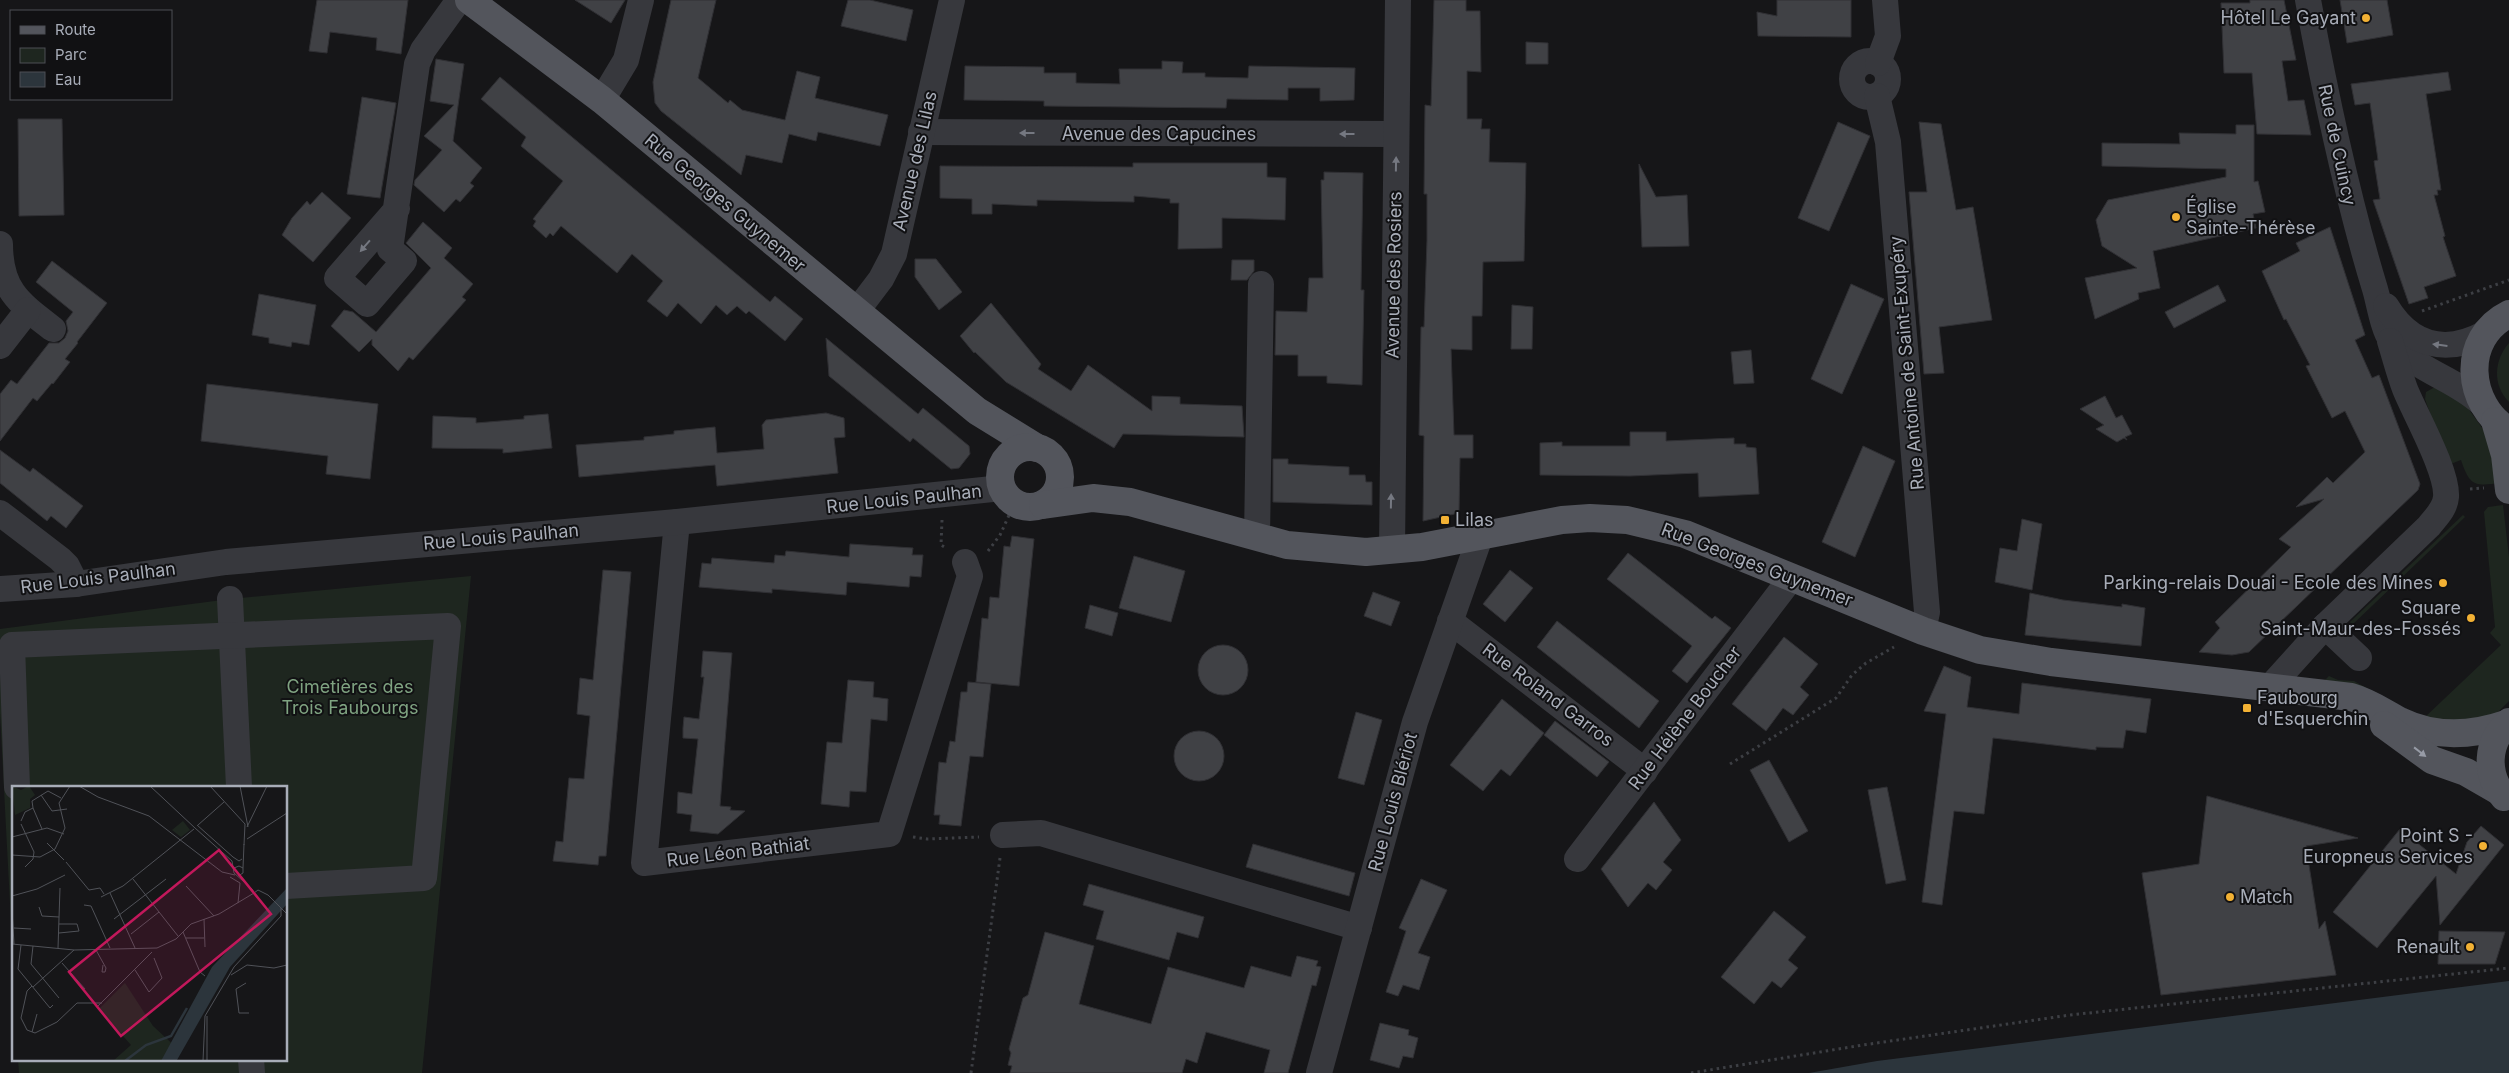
<svg xmlns="http://www.w3.org/2000/svg" width="2509" height="1073" font-family="Inter,sans-serif">
<style>
.green{fill:#1e261f}
.water{fill:#2c353c}
.building{fill:#404145;stroke:#303034}
.lines{fill:none;stroke-linecap:round;stroke-linejoin:round}
.path{stroke:#3d3f44;stroke-width:3;stroke-dasharray:2.5 4;stroke-linecap:butt}
.minor{stroke:#37383d;stroke-width:26}
.major{stroke:#53555c;stroke-width:28}
.oneway{fill:#757881}
.oneway2{fill:#979ba6}
.poi-dot{fill:#f2b134;stroke:#111113;stroke-width:2}
.labels{text-anchor:middle;stroke-width:4;stroke-linejoin:round;paint-order:stroke}
.poi-label{font-size:18px;fill:#a8adb8;stroke:#111113;text-anchor:end}
.street-label{font-size:18px;fill:#a8adb8;stroke:#111113}
.park-label{font-size:18px;fill:#7fa381;stroke:#111113}
.inset-river{fill:none;stroke:#2c353c;stroke-width:2.5}
.inset-road{fill:none;stroke:#505258;stroke-width:1}
.view{fill:#c2185b;fill-opacity:0.15;stroke:#c2185b;stroke-width:2.5}
.inset-edge{fill:none;stroke:#a8adb8;stroke-width:2.5}
</style>
<rect width="100%" height="100%" fill="#161618"/>
<g class="green">
<path d="M2509 343V402C2492 385 2494 360 2509 343Z"/>
<path d="M2435 387 2462 400 2488 436 2501 483C2475 486 2470 487 2461 460L2448 465 2425 399 2426 392Z"/>
<polygon points="2503,505 2509,557 2509,701 2496,714 2487,717 2433,725 2415,720 2357,691 2324,681 2329,676 2338,680 2354,681 2423,719 2501,645 2490,633 2495,627 2484,512 2488,507"/>
<polygon points="2463,515 2465,517 2352,625 2350,622"/>
<polygon points="471,576 422,1073 19,1073 18,1059 286,1059 286,787 14,787 14,980 0,713 0,629 230,599"/>
</g>
<polygon class="water" points="2509,981 2509,1073 1809,1073 1877,1061"/>
<g class="building">
<polygon points="317,0 408,0 401,54 376,50 377,38 330,32 327,53 309,51"/>
<polygon points="575,0 625,0 611,23"/>
<polygon points="671,0 716,0 698,78 728,103 730,100 742,110 785,120 797,71 820,77 815,98 888,115 880,146 818,132 816,141 789,134 782,163 746,155 741,175 661,111 655,103 653,82"/>
<polygon points="848,0 870,0 913,10 906,41 841,26"/>
<polygon points="1434,0 1466,0 1466,11 1480,11 1481,72 1467,71 1467,119 1482,119 1481,129 1490,129 1489,162 1526,163 1524,261 1483,262 1482,316 1472,316 1472,350 1451,349 1454,435 1473,435 1473,458 1460,458 1459,513 1423,521 1424,436 1419,435 1421,327 1424,327 1427,240 1427,194 1424,194 1425,105 1431,106"/>
<polygon points="1777,0 1851,0 1851,37 1758,36 1757,12 1777,16"/>
<polygon points="2250,0 2284,0 2296,60 2282,61 2288,101 2304,100 2311,135 2257,134 2252,73 2224,73 2221,3 2250,3"/>
<polygon points="2340,0 2387,0 2393,35 2347,43"/>
<polygon points="1526,42 1548,43 1548,64 1526,64"/>
<polygon points="436,59 464,64 453,141 482,168 470,183 474,186 460,202 456,199 444,212 414,185 415,180 442,150 424,136 454,105 430,101"/>
<polygon points="1162,61 1183,62 1182,73 1205,73 1205,77 1248,78 1249,66 1355,68 1354,100 1320,101 1320,88 1288,88 1288,100 1227,99 1226,108 1044,106 1044,101 964,100 965,66 1044,67 1044,73 1076,73 1076,83 1120,84 1119,69 1162,69"/>
<polygon points="2448,72 2451,90 2426,94 2441,190 2437,190 2438,195 2434,195 2445,236 2443,237 2456,276 2424,287 2428,298 2409,304 2373,200 2380,199 2374,161 2378,160 2370,103 2355,105 2351,84"/>
<polygon points="500,77 770,302 775,296 803,319 785,341 749,311 746,314 737,306 727,315 716,305 701,324 678,303 667,317 647,301 663,281 632,254 617,273 561,226 553,236 550,233 546,238 533,226 536,221 533,219 563,181 521,146 526,137 481,99"/>
<polygon points="362,97 396,103 380,198 347,194"/>
<polygon points="18,119 62,119 64,215 19,216"/>
<polygon points="1838,122 1870,136 1829,231 1798,218"/>
<polygon points="1919,122 1941,124 1956,210 1973,207 1992,320 1939,327 1944,373 1924,374 1909,192 1927,192"/>
<polygon points="2236,125 2254,125 2254,182 2258,181 2265,212 2253,214 2256,228 2153,251 2160,288 2138,293 2139,299 2095,319 2085,278 2137,268 2102,246 2096,220 2108,200 2226,177 2226,169 2102,166 2102,143 2180,144 2179,133 2236,134"/>
<polygon points="1133,163 1267,163 1267,177 1286,178 1285,220 1222,218 1222,248 1178,249 1179,203 1170,203 1170,199 1134,196 1134,202 1037,200 1037,206 992,204 992,214 972,214 972,199 940,198 940,166 1133,167"/>
<polygon points="1639,164 1656,197 1687,195 1689,246 1642,247"/>
<polygon points="1324,172 1363,173 1361,290 1364,290 1362,385 1327,383 1327,376 1298,376 1298,355 1275,355 1276,311 1307,312 1309,278 1323,278 1321,180 1324,180"/>
<polygon points="322,192 351,218 313,262 282,235 292,218 307,201 310,205"/>
<polygon points="423,222 452,248 444,258 473,284 462,297 466,300 413,360 409,357 398,371 372,345 372,339 359,352 331,326 344,310 353,312 376,332 431,268 406,243"/>
<polygon points="2330,227 2365,335 2355,340 2372,378 2379,375 2420,484 2418,490 2249,652 2232,655 2199,652 2220,628 2215,622 2291,547 2279,539 2324,499 2296,507 2327,477 2333,483 2365,452 2345,411 2332,418 2306,366 2310,365 2286,319 2284,320 2262,271 2300,251 2296,243"/>
<polygon points="915,259 936,259 962,292 939,310 915,277"/>
<polygon points="1232,260 1254,260 1254,271 1247,280 1231,280"/>
<polygon points="52,261 107,303 77,342 78,343 65,359 70,362 53,384 52,383 37,401 33,398 0,441 0,394 11,380 17,384 49,343 59,343 65,338 68,331 66,321 73,312 36,282"/>
<polygon points="1851,284 1884,299 1842,394 1811,379"/>
<polygon points="2218,285 2226,301 2174,328 2165,312"/>
<polygon points="259,294 316,305 309,345 292,342 291,347 269,343 269,338 252,335"/>
<polygon points="991,303 1041,364 1038,369 1071,391 1088,365 1152,411 1152,396 1180,397 1180,404 1242,406 1244,437 1123,434 1114,448 1006,382 975,352 974,353 960,336"/>
<polygon points="1512,305 1533,307 1532,349 1511,349"/>
<polygon points="826,338 918,414 923,408 969,446 970,454 959,468 951,469 913,438 910,442 829,376"/>
<polygon points="1751,350 1754,383 1734,384 1731,352"/>
<polygon points="207,384 378,404 370,479 326,474 328,456 201,441"/>
<polygon points="2105,396 2116,418 2122,415 2132,434 2125,437 2127,440 2124,438 2117,442 2096,429 2104,425 2080,409"/>
<polygon points="826,413 844,418 845,437 834,438 838,473 717,486 715,465 579,477 576,445 644,440 644,437 674,434 674,431 715,427 717,453 764,449 762,425 766,420"/>
<polygon points="548,414 552,448 503,453 503,449 432,448 433,416 476,418 476,423 524,419 524,416"/>
<polygon points="1630,432 1666,432 1666,441 1734,438 1734,444 1746,444 1746,447 1756,448 1759,494 1699,497 1698,473 1630,476 1540,475 1540,443 1562,442 1562,446 1630,446"/>
<polygon points="1863,446 1895,461 1855,557 1822,542"/>
<polygon points="0,450 30,472 33,468 83,506 66,528 51,516 47,521 0,483"/>
<polygon points="1273,459 1288,459 1288,464 1349,467 1349,475 1365,475 1366,482 1372,482 1372,505 1273,502"/>
<polygon points="2022,519 2042,524 2032,590 1995,582 2000,548 2017,551"/>
<polygon points="1012,536 1034,539 1019,686 976,682 982,618 988,619 990,597 999,598 1004,546 1010,547"/>
<polygon points="850,544 913,548 912,555 923,555 921,577 910,576 909,587 847,582 846,595 772,589 772,593 699,587 702,563 711,564 712,558 774,563 775,555 785,556 786,551 849,557"/>
<polygon points="1628,553 1712,619 1715,616 1731,628 1687,683 1672,671 1692,646 1607,579"/>
<polygon points="1134,556 1185,571 1171,622 1119,608"/>
<polygon points="603,570 631,572 606,856 599,856 598,865 553,861 556,841 563,842 569,778 584,779 590,716 577,714 580,678 593,680"/>
<polygon points="1510,570 1533,588 1505,622 1483,604"/>
<polygon points="1373,592 1400,602 1391,626 1364,616"/>
<polygon points="2030,593 2063,600 2122,607 2122,604 2145,608 2141,646 2025,635"/>
<polygon points="1090,605 1118,613 1112,636 1085,628"/>
<polygon points="1557,621 1659,701 1639,728 1537,647"/>
<polygon points="1784,637 1818,664 1800,687 1809,695 1793,715 1783,708 1766,731 1732,704"/>
<circle cx="1223" cy="670" r="25"/>
<polygon points="703,651 732,653 720,806 731,807 730,810 745,811 718,834 690,831 692,815 677,813 678,792 692,794 698,739 683,738 683,728 684,717 699,719 704,677 701,677"/>
<polygon points="1944,666 1971,677 1967,707 2019,714 2022,683 2151,699 2146,733 2126,730 2123,748 2096,747 2096,750 1993,738 1984,814 1954,811 1942,905 1922,902 1946,714 1924,711"/>
<polygon points="848,680 874,682 873,697 888,699 887,721 871,719 866,792 850,791 849,807 821,804 827,742 842,743"/>
<polygon points="968,682 991,684 983,757 970,756 961,826 939,824 940,815 934,815 939,762 946,763 950,741 955,742 961,692 967,692"/>
<polygon points="1502,699 1544,733 1510,776 1501,769 1483,791 1450,765"/>
<polygon points="1356,712 1382,720 1364,785 1338,778"/>
<polygon points="1555,721 1609,762 1597,777 1544,735"/>
<circle cx="1199" cy="756" r="25"/>
<polygon points="1769,760 1808,831 1789,842 1750,770"/>
<polygon points="1887,787 1906,880 1886,884 1868,790"/>
<polygon points="2207,796 2358,838 2306,846 2319,929 2325,921 2336,975 2161,995 2142,873 2199,864"/>
<polygon points="1654,802 1681,840 1663,862 1672,870 1656,890 1648,883 1628,907 1601,869"/>
<polygon points="2481,826 2504,845 2440,925 2436,876 2377,948 2333,912 2400,829 2456,874 2467,842"/>
<polygon points="1253,844 1355,873 1349,896 1246,867"/>
<polygon points="1421,879 1447,890 1418,953 1430,957 1419,990 1403,985 1398,996 1386,992 1406,931 1399,928"/>
<polygon points="1089,884 1204,917 1198,938 1177,932 1169,960 1096,939 1104,911 1083,905"/>
<polygon points="1774,911 1806,937 1788,960 1798,968 1781,988 1772,981 1754,1004 1721,977"/>
<polygon points="2439,931 2505,932 2495,964 2438,964"/>
<polygon points="1045,932 1094,946 1079,1004 1151,1024 1168,967 1244,988 1251,966 1291,977 1297,956 1318,961 1316,966 1321,967 1316,986 1312,985 1288,1073 1264,1073 1270,1050 1206,1032 1197,1063 1186,1059 1182,1073 1010,1073 1012,1066 1008,1065 1011,1053 1009,1049 1023,998 1028,995"/>
<polygon points="1380,1023 1409,1030 1408,1035 1418,1038 1413,1058 1403,1056 1399,1068 1370,1060"/>
</g>
<g class="lines">
<g class="path">
<polyline points="2422,311 2509,280"/>
<polyline points="2470,489 2484,488"/>
<polyline points="942,520 941,545 946,548"/>
<polyline points="988,551 1000,535 1011,511"/>
<polyline points="1730,764 1836,698 1852,675 1866,663 1894,647"/>
<polyline points="913,837 927,839 979,837"/>
<polyline points="971,1073 1000,858"/>
<polyline points="1691,1073 1863,1045 2070,1015 2509,968"/>
</g>
<g class="minor">
<path d="M2308 0C2326 98 2346 194 2375 289 2379 302 2383 329 2391 340 2414 370 2454 378 2481 403"/>
<circle cx="1870" cy="79" r="18"/>
<polyline points="1878,63 1888,36 1885,0"/>
<polyline points="1877,96 1888,142 1927,612 1923,631"/>
<polyline points="602,100 626,60 641,0"/>
<polyline points="921,132 1396,134"/>
<polyline points="397,209 337,278 367,304 404,261 390,249 417,64 423,50 459,0"/>
<path d="M0 244C0 290 19 303 53 329"/>
<path d="M2386 306C2410 346 2446 355 2486 333"/>
<polyline points="856,312 881,279 894,254 952,0"/>
<polyline points="0,346 28,310"/>
<polyline points="0,513 60,559 67,566 76,584"/>
<polyline points="677,522 644,863 889,834 970,576 965,562"/>
<polyline points="1257,537 1261,284"/>
<polyline points="1392,550 1398,0"/>
<polyline points="0,589 76,584 226,562 677,522 1002,488"/>
<polyline points="230,599 239,787"/>
<polyline points="1450,621 1645,771"/>
<polyline points="2325,626 2359,658"/>
<path d="M2271 686 2325 626 2429 526C2436 517 2445 509 2446 497 2448 472 2415 414 2405 389 2399 373 2395 357 2390 341"/>
<polyline points="17,787 12,645 448,626 424,878 286,886"/>
<polyline points="1003,835 1041,833 1359,928"/>
<polyline points="1577,859 1792,577"/>
<polyline points="251,1059 252,1073"/>
<polyline points="1319,1073 1415,722 1481,534"/>
</g>
<g class="major">
<polyline points="469,0 602,100 977,411 1037,448"/>
<path d="M2509 314C2460 338 2466 405 2509 431"/>
<polyline points="2495,421 2505,455 2509,490"/>
<circle cx="1030" cy="477" r="30"/>
<path d="M1043 505 1093 498 1130 502 1287 545 1366 552 1422 547 1562 520 1590 518 1627 520 1685 534 1923 631 1980 650 2051 662 2351 697C2369 702 2383 712 2400 721 2435 738 2471 736 2506 724"/>
<polyline points="2384,725 2432,760 2466,772 2499,791"/>
<path d="M2504 797C2485 774 2486 742 2509 722"/>
</g>
</g>
<defs><path id="oneway-solid" d="M-6-.8H1V-3.2L6.5 0L1 3.2V.8H-6Z" transform="scale(1.25)"/></defs>
<g class="oneway">
<use href="#oneway-solid" transform="translate(1027 133) rotate(-180)"/>
<use href="#oneway-solid" transform="translate(1347 134) rotate(-180)"/>
<use href="#oneway-solid" transform="translate(1396 164) rotate(-89)"/>
<use href="#oneway-solid" transform="translate(365 246) rotate(131)"/>
<use href="#oneway-solid" transform="translate(2440 345) rotate(-173)"/>
<use href="#oneway-solid" transform="translate(1391 501) rotate(-89)"/>
</g>
<use class="oneway2" href="#oneway-solid" transform="translate(2420 752) rotate(38)"/>
<g class="poi-dot">
<circle cx="2366" cy="18" r="5"/>
<circle cx="2176" cy="217" r="5"/>
<rect x="1440" y="515" width="10" height="10" rx="2.5"/>
<circle cx="2443" cy="583" r="5"/>
<circle cx="2471" cy="618" r="5"/>
<rect x="2242" y="703" width="10" height="10" rx="2.5"/>
<circle cx="2483" cy="846" r="5"/>
<circle cx="2230" cy="897" r="5"/>
<circle cx="2470" cy="947" r="5"/>
</g>
<g class="labels">
<g class="poi-label">
<text x="2356" y="24">Hôtel Le Gayant</text>
<text x="2186" y="213" text-anchor="start">Église<tspan x="2186" dy="21">Sainte-Thérèse</tspan></text>
<text x="1455" y="526" text-anchor="start">Lilas</text>
<text x="2433" y="589">Parking-relais Douai - Ecole des Mines</text>
<text x="2461" y="614">Square<tspan x="2461" dy="21">Saint-Maur-des-Fossés</tspan></text>
<text x="2257" y="704" text-anchor="start">Faubourg<tspan x="2257" dy="21">d'Esquerchin</tspan></text>
<text x="2473" y="842">Point S -<tspan x="2473" dy="21">Europneus Services</tspan></text>
<text x="2240" y="903" text-anchor="start">Match</text>
<text x="2460" y="953">Renault</text>
</g>
<g class="street-label">
<text x="1159" y="140">Avenue des Capucines</text>
<text transform="translate(2337 145) rotate(78)" y="6">Rue de Cuincy</text>
<text transform="translate(915 161) rotate(-77)" y="6">Avenue des Lilas</text>
<text transform="translate(725 203) rotate(40)" y="6">Rue Georges Guynemer</text>
<text transform="translate(1394 275) rotate(-89)" y="6">Avenue des Rosiers</text>
<text transform="translate(1907 363) rotate(-95)" y="6">Rue Antoine de Saint-Exupéry</text>
<text transform="translate(904 499) rotate(-6)" y="6">Rue Louis Paulhan</text>
<text transform="translate(501 537) rotate(-5)" y="6">Rue Louis Paulhan</text>
<text transform="translate(1757 565) rotate(21)" y="6">Rue Georges Guynemer</text>
<text transform="translate(98 578) rotate(-7)" y="6">Rue Louis Paulhan</text>
<text transform="translate(1548 695) rotate(37)" y="6">Rue Roland Garros</text>
<text transform="translate(1685 718) rotate(-53)" y="6">Rue Hélène Boucher</text>
<text transform="translate(1393 802) rotate(-75)" y="6">Rue Louis Blériot</text>
<text transform="translate(738 852) rotate(-7)" y="6">Rue Léon Bathiat</text>
</g>
<g class="park-label">
<text x="350" y="693">Cimetières des<tspan x="350" dy="21">Trois Faubourgs</tspan></text>
</g>
</g>
<g transform="translate(12 786)">
<rect width="275" height="275" fill="#161618"/>
<path d="M0 0 9 4 17 0 23 9 18 13V22L3 29ZM171 35 178 44 169 51 160 44ZM113 197 141 240 167 264 161 275H101L119 259 87 223Z" fill="#1e261f"/>
<path d="M275 102V118L218 181 165 274 149 275 200 181Z" fill="#2c353c"/>
<path class="inset-river" d="M113 275 134 259 159 250 175 222"/>
<path class="inset-road" d="M67 0 86 11 137 30 210 86 223 89M138 0 183 42M198 0 233 38 232 59M228 0 236 41M29 9 40 25 55 23M21 22 30 43M9 35 13 26 21 22 20 15 36 5 49 12M9 38 22 66 21 73 13 81M185 39 221 71 227 75 230 73M186 39 212 16M235 41 255 0M183 42 220 75 222 87 240 103 245 112M0 51 35 42 52 48M235 53 275 27M35 57 52 74M0 69 28 71 43 63 53 42 47 17 58 0M54 76 77 104 88 102 92 108M222 82 227 80 231 82V87L226 90M231 82 232 58M218 91 228 97 226 117M121 93 166 150M174 100 202 130M98 107 123 162M242 107 246 104 256 109 275 128M0 110 25 103 53 89M89 111 111 100 182 43M72 119 79 120 98 162M27 121 30 130 47 131M0 124 2 158M102 133 154 93M192 133 193 161M2 142 19 143M171 146 188 186 193 190M47 147 67 145 65 138H47M119 148 147 126M174 152H192M0 158 62 164 145 162 164 153 179 138 207 128 242 107M9 159 6 183 38 222 41 219M21 160 19 178 47 212M46 162 48 102M84 164 94 182 93 186H90L91 179M50 177 73 203M123 184 137 206 150 192 142 172M219 189 235 179 262 182 275 179M234 197 224 203 227 227H237M20 200 15 205 9 232 15 244 23 247 45 236 65 217H90M21 201 62 164M85 221 140 166M20 246 25 228M191 275 193 230 222 181 269 130V122M195 275V230"/>
<path class="view" d="M207 64 259 128 109 250 57 186Z"/>
<rect width="275" height="275" class="inset-edge"/>
</g>
<rect x="10" y="10" width="162" height="90" fill="#111113" stroke="#4d4f55"/>
<rect x="20" y="26" width="25" height="8" fill="#53555c" stroke="#4d4f55"/>
<text x="55" y="35" font-size="15" fill="#a8adb8">Route</text>
<rect x="20" y="48" width="25" height="15" fill="#1e261f" stroke="#4d4f55"/>
<text x="55" y="60" font-size="15" fill="#a8adb8">Parc</text>
<rect x="20" y="72" width="25" height="15" fill="#2c353c" stroke="#4d4f55"/>
<text x="55" y="85" font-size="15" fill="#a8adb8">Eau</text>
</svg>
